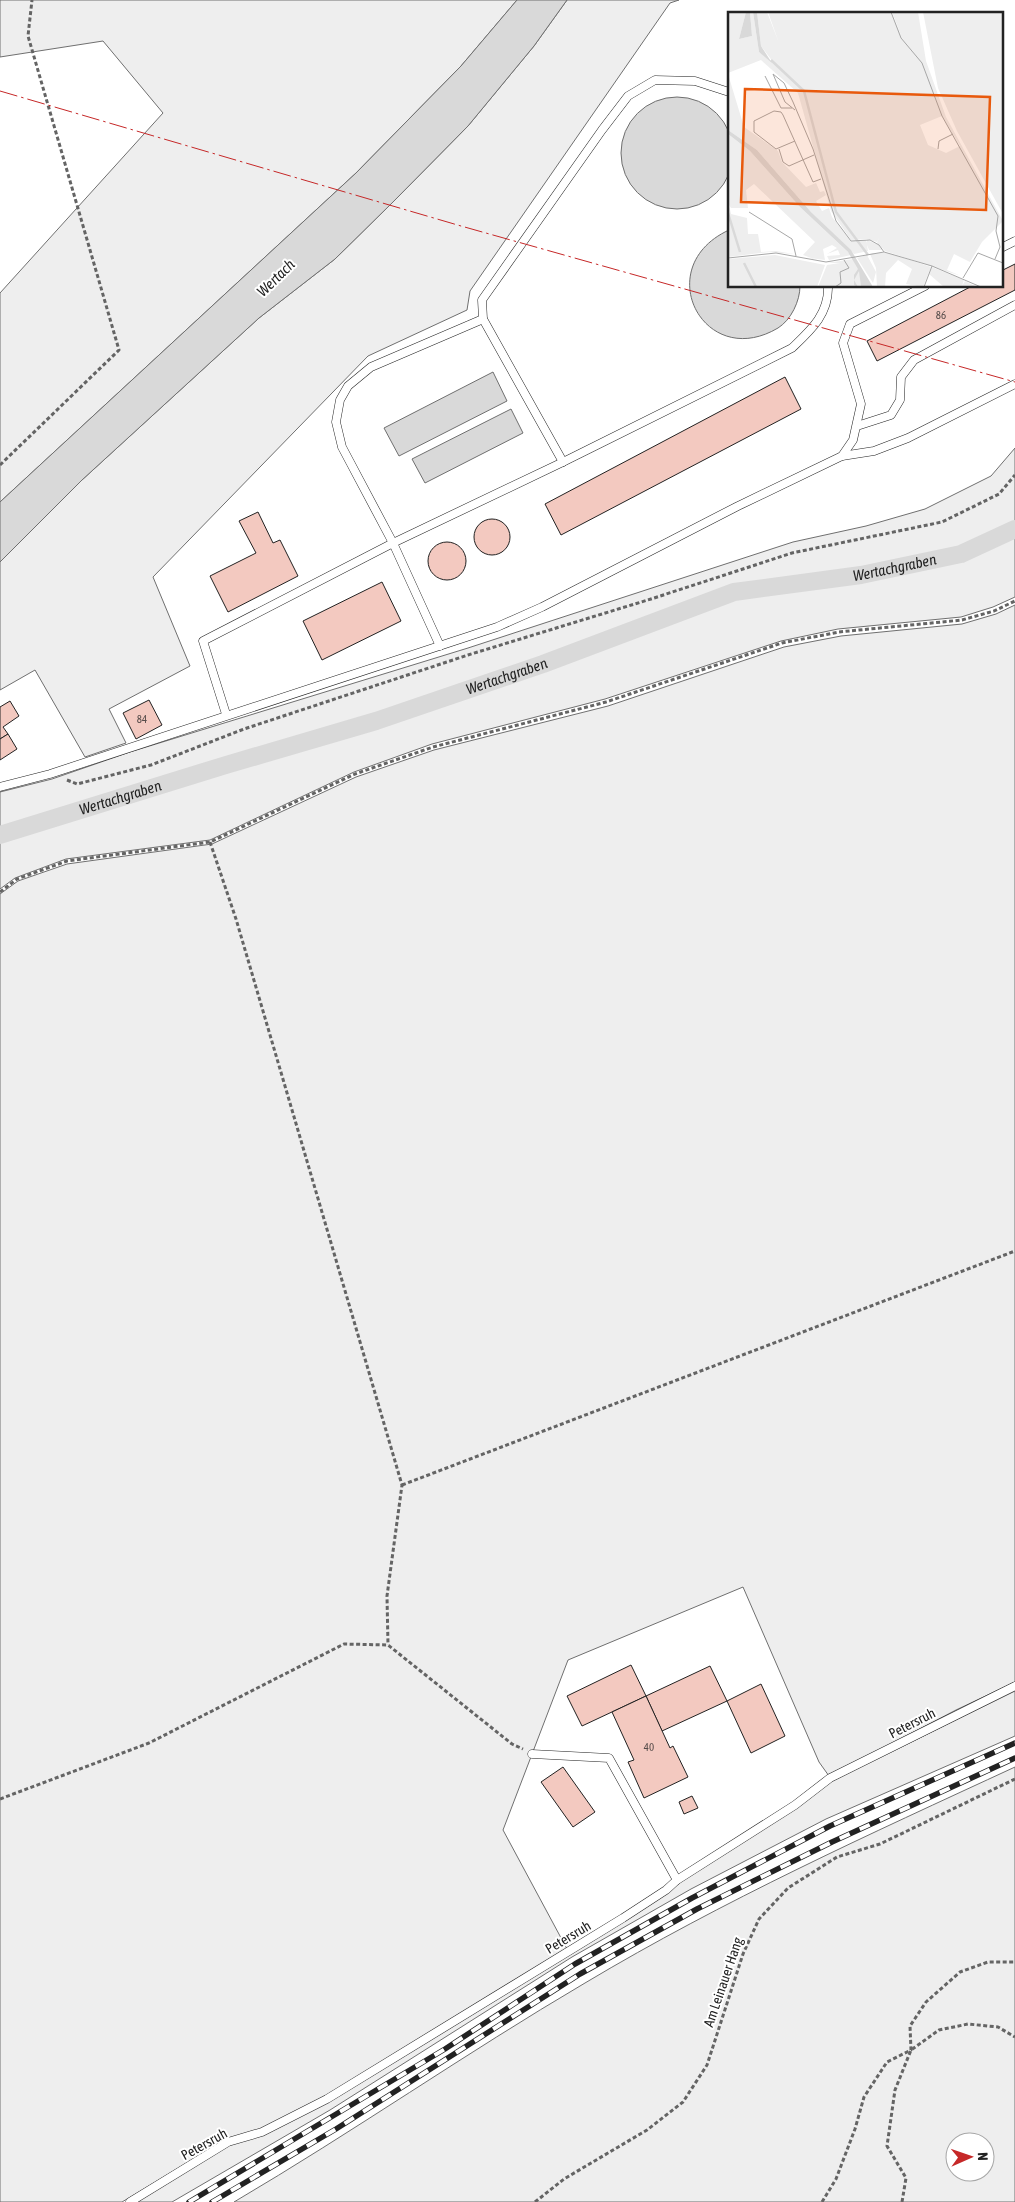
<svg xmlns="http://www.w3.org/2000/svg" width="1015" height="2202" font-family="'Asap Condensed',sans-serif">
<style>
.green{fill:#eee;stroke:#6f6f6f;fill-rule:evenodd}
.water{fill:#d9d9d9;stroke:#6f6f6f}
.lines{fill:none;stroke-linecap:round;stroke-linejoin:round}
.canal{stroke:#d9d9d9;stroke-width:18}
.building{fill:#f3c9c0;stroke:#222}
.service-casing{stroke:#222;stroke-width:9}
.path{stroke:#646464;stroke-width:3;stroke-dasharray:4 2.5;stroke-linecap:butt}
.service{stroke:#fff;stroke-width:8}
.rail-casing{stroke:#222;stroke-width:5.5}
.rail{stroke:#fff;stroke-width:4;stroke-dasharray:11;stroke-linecap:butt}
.power{stroke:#c62828;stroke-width:1;stroke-dasharray:18 4 2.5 4;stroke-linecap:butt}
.labels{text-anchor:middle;stroke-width:4;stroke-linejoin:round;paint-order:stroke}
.number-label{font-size:11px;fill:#564c4a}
.street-label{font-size:14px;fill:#222;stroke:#fff}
.water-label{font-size:15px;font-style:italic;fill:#222;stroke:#fff}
.inset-river{fill:none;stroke:#d9d9d9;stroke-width:2.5}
.inset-road{fill:none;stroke:#a7a7a7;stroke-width:1}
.view{fill:#e8590c;fill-opacity:0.15;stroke:#e8590c;stroke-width:2.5}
.inset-edge{fill:none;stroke:#222;stroke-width:2.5}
</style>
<rect width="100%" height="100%" fill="#fff"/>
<g class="green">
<polygon points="0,0 517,0 461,66 356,173 0,502 0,293 163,113 103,41 0,57"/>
<polygon points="567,0 679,0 670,3 470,291 467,310 368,356 153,577 190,666 109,709 126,743 85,757 35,670 0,690 0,562 82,480 259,318 335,259 393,202 468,126 534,46"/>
<polygon points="1015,448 1015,597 993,607 961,617 838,629 781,641 605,699 432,744 354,772 210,840 66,859 15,878 0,889 0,792 52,779 130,752 468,648 793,542 866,526 925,509 991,476"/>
<polygon points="1015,605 1015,1682 956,1710 829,1776 819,1762 743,1587 568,1660 503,1830 567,1949 324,2097 261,2129 195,2158 122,2202 0,2202 0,894 18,881 67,864 212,844 356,777 434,750 608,706 784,647 841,636 962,624 996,614"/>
<polygon points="1015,1691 1015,1736 826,1819 691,1889 572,1957 330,2110 172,2202 135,2202 229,2145 264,2135 679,1882 797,1807 832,1781"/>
<path d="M1015 1767V2202H234C353 2132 466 2053 585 1983 724 1900 868 1835 1015 1767ZM955 2142H985V2172H955Z"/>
</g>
<g class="water">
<polygon points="517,0 567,0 534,46 468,126 393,202 335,259 259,318 82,480 0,562 0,502 356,173 461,66"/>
<circle cx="677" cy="153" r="56"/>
<path d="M729 230V286H800C800 301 791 320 778 328 704 372 649 267 729 230Z"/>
<polygon points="493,372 507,401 399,456 384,428"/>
<polygon points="511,409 523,433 425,483 412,459"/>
</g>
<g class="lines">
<path class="canal" id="s1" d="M0 835 226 765 376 721 543 664 734 592 861 575 961 554 1015 529"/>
</g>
<g class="building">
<polygon points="1015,264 1015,290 877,361 867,341 972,286 1001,286 1001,271"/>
<polygon points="785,377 801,409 561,535 545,504"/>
<polygon points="258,512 273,543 280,540 298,576 228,612 210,576 256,553 239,521"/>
<circle cx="492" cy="537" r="18"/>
<circle cx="447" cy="561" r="19"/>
<polygon points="382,582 401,621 322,660 303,621"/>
<polygon points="149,700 162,725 136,739 123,713"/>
<polygon points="10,701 19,716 3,727 8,734 0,739 0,707"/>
<polygon points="8,734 17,749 0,760 0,739"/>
<polygon points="631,1665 646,1696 582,1726 567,1696"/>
<polygon points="710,1666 727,1701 662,1731 646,1696"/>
<polygon points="761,1684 785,1736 751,1753 727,1701"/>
<polygon points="646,1696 670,1748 673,1746 688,1777 644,1798 628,1762 634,1760 612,1712"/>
<polygon points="563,1767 595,1812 573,1827 541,1782"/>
<polygon points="692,1796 698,1808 684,1814 679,1802"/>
</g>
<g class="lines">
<defs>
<g id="service">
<polyline points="1001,248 1015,241"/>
<polyline points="857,426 891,415 900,400 901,377 914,360 1015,305"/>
<polyline points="842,456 853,440 861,404 843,343 850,324 925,286"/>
<polyline points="563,462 483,319 482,300 602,130 628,96 655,80 695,81 729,92"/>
<polyline points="440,646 393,543 342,447 336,422 340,400 348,386 371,367 483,319"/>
<path d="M226 714 203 641 393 543 563 462 792 348C811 330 829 314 828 286"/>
<polyline points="0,787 50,774 497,627 542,607 738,506 842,456 874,451 908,438 1015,384"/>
<polyline points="532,1754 609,1758 677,1880"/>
<polyline points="130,2202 228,2142 262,2132 327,2099 623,1918 666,1890 677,1880 795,1805 830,1778 1015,1686"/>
</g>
</defs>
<use href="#service" class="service-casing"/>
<g class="path">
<polyline points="0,465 119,350 28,36 32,0"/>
<polyline points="67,780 77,784 151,765 244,729 468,655 651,599 792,553 942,522 999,494 1015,475"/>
<polyline points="210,842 236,919 402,1485 387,1596 388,1645"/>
<polyline points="0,892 17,879 67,861 210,842 355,774 433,747 606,702 782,643 839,632 962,620 994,611 1015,601"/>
<polyline points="402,1485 1015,1251"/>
<polyline points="0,1799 149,1743 344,1644 388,1645 512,1744 523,1749"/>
<polyline points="535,2202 564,2179 647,2130 683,2102 707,2065 743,1954 759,1919 788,1888 837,1857 880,1844 1015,1779"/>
<polyline points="822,2202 836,2179 855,2129 864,2097 887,2062 911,2050 910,2026 926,2002 960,1972 988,1962 1015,1962"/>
<polyline points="902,2202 906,2178 887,2146 895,2090 911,2050 939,2030 968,2024 998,2027 1015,2037"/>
</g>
<use href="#service" class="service"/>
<defs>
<g id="rail">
<polyline points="189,2202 445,2049 575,1964 692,1898 830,1826 1015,1743"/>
<polyline points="212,2202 336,2129 580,1974 697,1909 832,1842 1015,1758"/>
</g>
</defs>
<use href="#rail" class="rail-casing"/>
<use href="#rail" class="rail"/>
<polyline class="power" points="0,91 461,226 1015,382"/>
</g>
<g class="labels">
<g class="number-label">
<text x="941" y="319">86</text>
<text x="142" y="723">84</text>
<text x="649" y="1751">40</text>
</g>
<g class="street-label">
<text transform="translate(912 1723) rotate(-27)" y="5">Petersruh</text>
<text transform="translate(568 1937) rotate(-31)" y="5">Petersruh</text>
<text transform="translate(723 1982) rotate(-71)" y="5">Am Leinauer Hang</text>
<text transform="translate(204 2144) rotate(-29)" y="5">Petersruh</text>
</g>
<g class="water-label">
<text transform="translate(276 278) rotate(-44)" y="5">Wertach</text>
<text dy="5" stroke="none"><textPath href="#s1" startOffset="936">Wertachgraben</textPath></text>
<text dy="5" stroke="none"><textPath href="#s1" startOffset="531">Wertachgraben</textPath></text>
<text dy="5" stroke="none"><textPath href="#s1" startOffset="126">Wertachgraben</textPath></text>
</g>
</g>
<g transform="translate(728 12)">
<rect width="275" height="275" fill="#fff"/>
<path d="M0 0H18L11 27 24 24 22 0H25L31 40 45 50 33 34 29 0H39L51 31 40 0H163L174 26 164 0H190L198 49 218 105 275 209 254 230 242 250 226 242 219 258 233 264 157 239 149 231 151 225 149 230 138 227 123 228 103 199 70 81 33 48 0 61ZM214 104 232 134 218 141 200 133 192 113ZM195 0H275V202L229 119 210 76ZM0 62 16 115 50 139 54 150 78 175 88 171 92 180 96 179 98 183 88 189 94 199 101 196 104 205 123 229 138 228V231L139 228 151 233 154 238H141L139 233 140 239 126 242 83 200 29 138 0 118ZM0 122 22 139 72 195 123 243 101 248 99 244 112 243 110 238 99 242 109 236 104 233 95 237 97 248 82 246 73 244 86 247 75 243 87 230 26 172 18 178 20 196H3L1 193 3 202 19 206 20 222H30L33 240 48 239 66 242 41 240 0 245ZM145 241H161L203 255 195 275 178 272 184 257 170 248 158 261 157 275H149L148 256 142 242ZM47 243 97 253 89 275H1L0 247ZM139 243 148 260 145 271 129 246ZM125 247 132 260 133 275H90L99 253 112 251H99ZM204 255 236 268 234 274 237 269 249 275H216L201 262Z" fill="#eee" fill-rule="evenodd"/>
<path d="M18 0H22L24 24 11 27ZM25 0H29L33 34 44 51 31 40ZM0 118 29 138 83 200 123 238 145 275H133L131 259 126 268 130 275 126 273V263L130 257 120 240 72 195 22 139 0 122Z" fill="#d9d9d9"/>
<path class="inset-river" d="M43 48 76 79 108 200 140 243M0 201 12 240M16 251 28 275"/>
<path class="inset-road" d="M163 0 173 26 194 51 214 104 270 204 268 219 272 235 267 247M37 64 53 96H64M67 98 57 90 45 62 56 71 65 90 85 137 108 209 123 229 142 228 151 233 156 240M67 129 48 137 26 120V109L46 99 53 100 55 103 85 170 93 167M51 137 55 150 61 154 86 143M210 137 211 129 225 122M21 200 64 227 68 244M0 246 48 241 98 250 156 240 204 254 253 275M235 266 250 241 275 251M107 275 113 271 112 260 121 256 116 248M196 275 204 254"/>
<path class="view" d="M17 77 262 85 258 198 13 190Z"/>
<rect width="275" height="275" class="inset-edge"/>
</g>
<g transform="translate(970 2157) rotate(88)"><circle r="24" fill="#ffffff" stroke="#a7a7a7"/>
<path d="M0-4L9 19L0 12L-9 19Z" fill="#c62828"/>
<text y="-8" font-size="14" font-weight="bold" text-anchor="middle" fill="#222222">N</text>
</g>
</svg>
